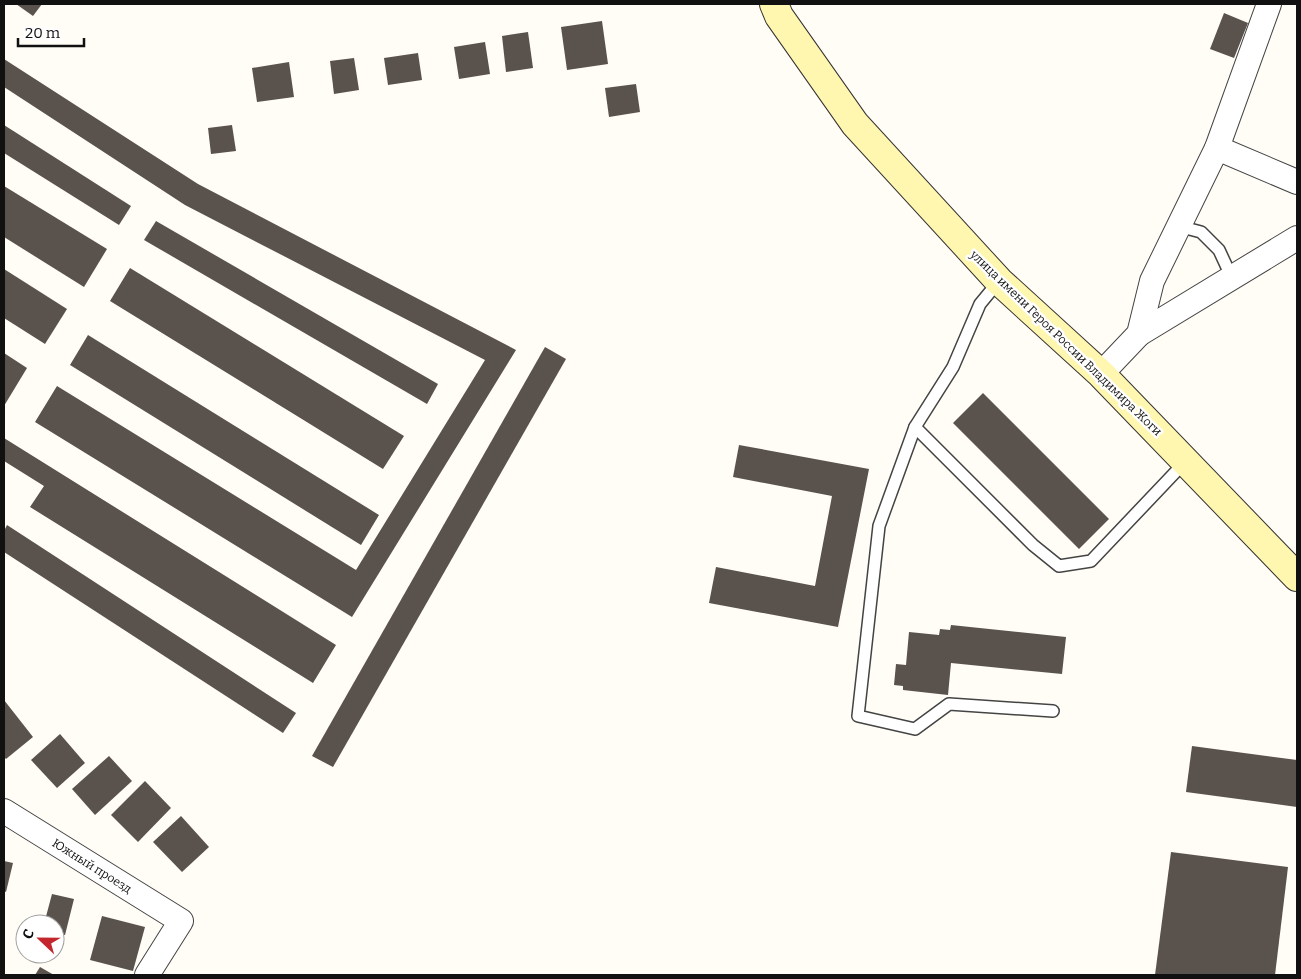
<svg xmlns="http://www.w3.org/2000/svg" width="1301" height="979" font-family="Bitter,serif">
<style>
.building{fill:#5a524d}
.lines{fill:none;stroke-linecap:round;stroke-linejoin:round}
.lane-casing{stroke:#444;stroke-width:14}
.street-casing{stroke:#444;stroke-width:26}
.secondary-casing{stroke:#333;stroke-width:30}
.lane{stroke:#fff;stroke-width:11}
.street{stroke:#fff;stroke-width:24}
.secondary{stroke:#fff6b0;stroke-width:28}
.labels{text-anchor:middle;stroke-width:5;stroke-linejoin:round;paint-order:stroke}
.street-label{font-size:12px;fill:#111;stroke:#fff}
</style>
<rect width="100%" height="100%" fill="#fffdf5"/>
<g class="building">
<polygon points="16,4 42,4 33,16"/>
<polygon points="1224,13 1248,23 1234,58 1210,49"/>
<polygon points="602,21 608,64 567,70 561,27"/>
<polygon points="528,32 533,68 506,72 502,36"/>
<polygon points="485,42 490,74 459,79 454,47"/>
<polygon points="418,53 422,80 388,85 384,58"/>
<polygon points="354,58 359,90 334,94 330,61"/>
<polygon points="4,59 198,184 516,350 352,617 35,422 57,386 356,570 485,360 185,205 4,87"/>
<polygon points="289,62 294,97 257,102 252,68"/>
<polygon points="636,84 640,112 609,117 605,88"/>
<polygon points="4,125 131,206 119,225 4,153"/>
<polygon points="232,125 236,151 211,154 208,128"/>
<polygon points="4,186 107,249 84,287 4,237"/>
<polygon points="156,221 438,384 427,404 144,240"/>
<polygon points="130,268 404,436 383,469 110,301"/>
<polygon points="4,269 67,309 45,344 4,318"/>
<polygon points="88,335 379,515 361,545 70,365"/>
<polygon points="545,347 566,359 333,767 312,756"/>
<polygon points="4,353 27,368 4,406"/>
<polygon points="983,393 1109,519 1079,549 953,423"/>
<polygon points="4,438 336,645 313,683 30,507 44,486 4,461"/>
<polygon points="739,445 869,469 838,627 709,603 716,567 815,586 832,496 733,477"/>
<polygon points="7,525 296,713 283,733 4,552 4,531"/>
<polygon points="951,625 1066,637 1062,674 951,663 948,695 903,690 903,686 894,685 896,664 906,665 909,632 939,635 940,629 950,630"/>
<polygon points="4,700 33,737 6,759 4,757"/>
<polygon points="60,734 85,763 57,788 31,760"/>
<polygon points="1192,746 1297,760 1297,807 1186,792"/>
<polygon points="109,756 132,781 95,815 72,789"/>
<polygon points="145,781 171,808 138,842 111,815"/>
<polygon points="181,816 209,847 182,872 153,842"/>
<polygon points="1171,852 1288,867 1275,975 1155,975"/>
<polygon points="4,861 13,863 6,892 4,891"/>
<polygon points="52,894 74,899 65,935 55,933 55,924 44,924"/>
<polygon points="102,916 145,927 133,971 90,960"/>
<polygon points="40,967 54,975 35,975"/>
</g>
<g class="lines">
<defs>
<g id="lane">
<polyline points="1178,226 1201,232 1219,250 1232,278"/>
<polyline points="999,281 980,304 953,367 915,427 879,526 858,716 915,729 949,704 1053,711"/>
<polyline points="915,427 1033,545 1059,566 1091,561 1185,462"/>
</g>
<g id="street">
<polyline points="1217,148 1297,182"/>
<polyline points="1139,334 1297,238"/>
<polyline points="1101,374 1139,334 1152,281 1217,148 1269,4"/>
<polyline points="4,811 181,921 147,975"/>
</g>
<polyline id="secondary" points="774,4 779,16 855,124 999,281 1101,374 1297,577"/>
</defs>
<use href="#lane" class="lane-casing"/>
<use href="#street" class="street-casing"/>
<use href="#secondary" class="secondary-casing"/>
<use href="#lane" class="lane"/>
<use href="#street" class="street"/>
<use href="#secondary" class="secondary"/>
</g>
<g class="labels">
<g class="street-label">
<text transform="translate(1066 343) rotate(44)" y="4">улица имени Героя России Владимира Жоги</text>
<text transform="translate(92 866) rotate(32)" y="4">Южный проезд</text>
</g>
</g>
<rect width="1301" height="979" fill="none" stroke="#111111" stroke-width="10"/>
<g transform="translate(40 939) rotate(292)"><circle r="24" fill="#ffffff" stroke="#a0a0a0"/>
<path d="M0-4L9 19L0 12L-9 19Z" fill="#c4262e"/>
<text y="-8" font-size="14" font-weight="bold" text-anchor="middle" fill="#111111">С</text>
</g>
<path d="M18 38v8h66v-8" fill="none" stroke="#111111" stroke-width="2.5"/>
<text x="25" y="38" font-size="15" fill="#111111" stroke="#ffffff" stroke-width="4" paint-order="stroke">20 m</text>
</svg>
